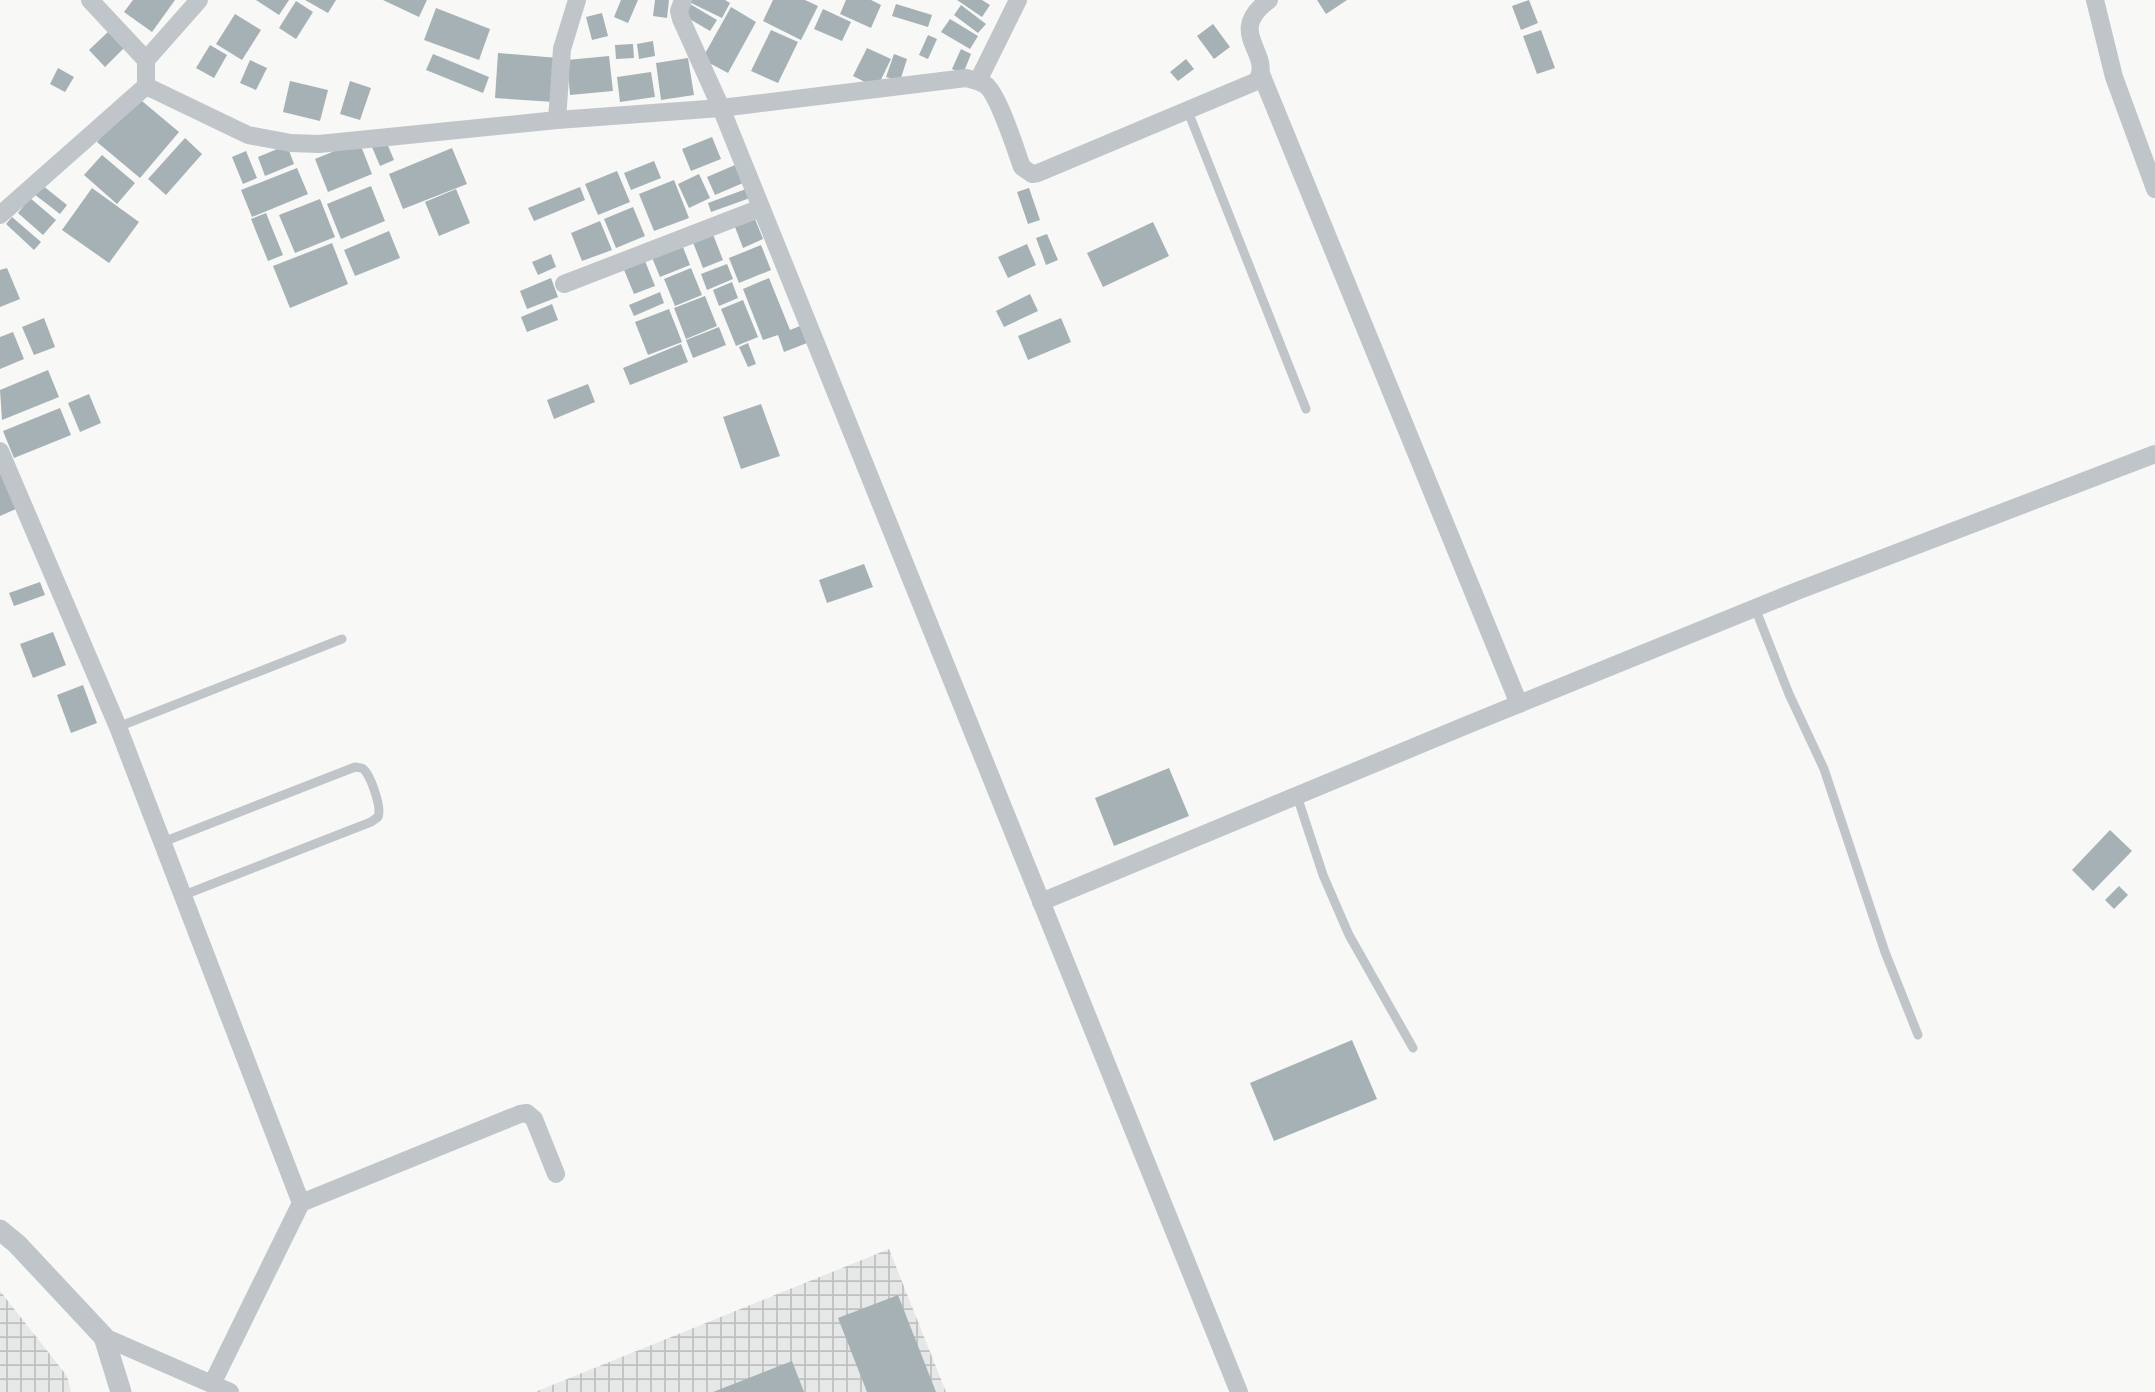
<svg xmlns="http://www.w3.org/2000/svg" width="2155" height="1392" font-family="Rubik,sans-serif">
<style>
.industrial{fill:url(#industrial-grid)}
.building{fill:#a6b1b5}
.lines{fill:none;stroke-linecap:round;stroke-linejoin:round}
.service{stroke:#bfc5c8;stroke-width:9}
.minor{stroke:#bfc5c8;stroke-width:18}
.tertiary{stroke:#bfc5c8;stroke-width:21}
</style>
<defs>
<pattern id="industrial-grid" width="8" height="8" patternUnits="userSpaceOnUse" patternTransform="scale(1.75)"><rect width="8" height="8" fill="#e6e8e7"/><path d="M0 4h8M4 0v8" fill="none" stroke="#bec1c0"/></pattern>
</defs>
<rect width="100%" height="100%" fill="#f8f8f6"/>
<g class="industrial">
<polygon points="889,1249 946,1392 535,1392"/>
<polygon points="0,1291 67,1376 71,1392 0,1392"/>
</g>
<g class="building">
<polygon points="133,0 175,0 152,32 124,12"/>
<polygon points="256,0 289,0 279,15"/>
<polygon points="305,0 336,0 328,13"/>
<polygon points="383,0 427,0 419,17"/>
<polygon points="621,0 638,0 628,23 614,17"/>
<polygon points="655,0 669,0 667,18 653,16"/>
<polygon points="685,0 725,0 730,3 722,18"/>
<polygon points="773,0 805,0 818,6 801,40 763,21"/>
<polygon points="846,0 871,0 881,5 871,28 840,14"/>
<polygon points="957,0 982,0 990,5 982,17"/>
<polygon points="1317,0 1347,0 1326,14"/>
<polygon points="1529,0 1538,23 1521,30 1512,6"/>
<polygon points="296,1 313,12 296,39 279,28"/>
<polygon points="690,4 717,20 710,31 683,15"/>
<polygon points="896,4 932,15 928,27 892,16"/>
<polygon points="961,5 986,24 978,33 954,15"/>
<polygon points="731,7 756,22 728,73 702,59"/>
<polygon points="436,8 490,29 479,60 424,40"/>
<polygon points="823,9 851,22 842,41 814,29"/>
<polygon points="602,13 608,36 592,40 586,17"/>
<polygon points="235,14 261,30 242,60 216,44"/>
<polygon points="950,19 978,36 970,49 941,32"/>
<polygon points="1213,24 1230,47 1214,59 1197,36"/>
<polygon points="771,30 798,42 778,83 751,71"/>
<polygon points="1541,30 1555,68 1537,74 1523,36"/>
<polygon points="109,31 125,47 105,67 89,50"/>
<polygon points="928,35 937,39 928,59 919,55"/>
<polygon points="653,41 655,56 639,59 637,44"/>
<polygon points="633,44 634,58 616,59 615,45"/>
<polygon points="210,45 227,55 214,78 196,68"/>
<polygon points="867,48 891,59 877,88 853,76"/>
<polygon points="961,49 971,54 963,74 952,69"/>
<polygon points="498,53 558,58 554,102 495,98"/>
<polygon points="433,54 489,77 483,93 426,70"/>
<polygon points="894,54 907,59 900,81 886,77"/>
<polygon points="609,56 613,91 570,95 567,60"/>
<polygon points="688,58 694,95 661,100 656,63"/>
<polygon points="1186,59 1194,69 1178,81 1170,72"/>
<polygon points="250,60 267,68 256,90 240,83"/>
<polygon points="58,68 74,77 65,92 50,84"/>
<polygon points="651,72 655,97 620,102 617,77"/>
<polygon points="290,81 328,90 320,121 283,112"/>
<polygon points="350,81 371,88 360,120 340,114"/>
<polygon points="136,96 179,132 140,178 97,142"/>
<polygon points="712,137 721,159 691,171 682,149"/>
<polygon points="185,138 202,154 166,195 148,179"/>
<polygon points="359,141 372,174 328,192 315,159"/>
<polygon points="386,141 394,160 380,166 372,147"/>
<polygon points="287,145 294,164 265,176 258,157"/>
<polygon points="452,148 467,184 403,209 389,174"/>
<polygon points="246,151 257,178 243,184 232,157"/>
<polygon points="102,155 135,183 117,204 84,175"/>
<polygon points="654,161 661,178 631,190 624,173"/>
<polygon points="735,165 743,183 715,195 707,177"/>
<polygon points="297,168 308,194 252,217 241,190"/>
<polygon points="617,171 630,202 598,215 585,184"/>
<polygon points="699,174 710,198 689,208 678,184"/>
<polygon points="674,180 689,218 654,231 639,194"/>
<polygon points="42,185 67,205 60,214 34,194"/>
<polygon points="371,186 385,221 341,239 327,204"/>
<polygon points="580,187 585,200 534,221 528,208"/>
<polygon points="92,188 139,222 109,263 62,230"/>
<polygon points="1029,188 1040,220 1028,224 1017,192"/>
<polygon points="456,189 470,223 439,236 425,202"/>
<polygon points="746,189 750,198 711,212 708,203"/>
<polygon points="30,198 56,220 43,235 18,213"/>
<polygon points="320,199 335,237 295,253 279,215"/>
<polygon points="633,207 645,236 616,248 604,219"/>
<polygon points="266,213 283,255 268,261 251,219"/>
<polygon points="12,217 41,242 34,250 6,224"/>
<polygon points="755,219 763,239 743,248 735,227"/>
<polygon points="600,221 612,250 582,261 571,233"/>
<polygon points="1153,222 1169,256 1103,287 1087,253"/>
<polygon points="389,231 400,258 355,276 344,250"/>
<polygon points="712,232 723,260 703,268 692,240"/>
<polygon points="1047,234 1058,260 1046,265 1036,238"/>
<polygon points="681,242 690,265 660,277 651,255"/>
<polygon points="332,243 348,284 290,308 273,266"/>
<polygon points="1027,244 1036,265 1008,278 998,257"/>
<polygon points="761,245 771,270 739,283 729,258"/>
<polygon points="551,254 556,267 538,275 532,262"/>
<polygon points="643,256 655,286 634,294 622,265"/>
<polygon points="727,264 733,279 707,290 701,274"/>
<polygon points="7,268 20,299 0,307 0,270"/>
<polygon points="691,268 702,295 675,306 664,279"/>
<polygon points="551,278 558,297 527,309 520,291"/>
<polygon points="769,278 790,330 800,326 807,343 784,352 778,335 763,340 743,289"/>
<polygon points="732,282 738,298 719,306 713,290"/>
<polygon points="660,292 664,303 634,316 629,305"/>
<polygon points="1030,294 1038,311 1004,327 996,311"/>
<polygon points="705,296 717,326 686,339 674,308"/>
<polygon points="743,300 758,337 736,346 721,309"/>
<polygon points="552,304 558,320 527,332 521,317"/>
<polygon points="669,309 682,342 648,355 635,322"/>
<polygon points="44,318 55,347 34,355 22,327"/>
<polygon points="1061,318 1071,342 1028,360 1018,336"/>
<polygon points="719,327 726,345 693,358 686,340"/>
<polygon points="13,332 24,359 0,369 0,337"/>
<polygon points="748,343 756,364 748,367 739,347"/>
<polygon points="681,344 688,362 630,385 623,368"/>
<polygon points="48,370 59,397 2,420 0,390"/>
<polygon points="588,384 595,402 554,419 547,400"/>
<polygon points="89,394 101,423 80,432 68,403"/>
<polygon points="761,404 780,456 741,469 723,417"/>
<polygon points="60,408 71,435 14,458 3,431"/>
<polygon points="0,468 18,508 0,516"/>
<polygon points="864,564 873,587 827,603 819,580"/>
<polygon points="40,582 45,595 14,606 9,593"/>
<polygon points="53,632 66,665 33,678 20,644"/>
<polygon points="83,685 97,723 71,733 57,695"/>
<polygon points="1169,768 1189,816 1114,846 1095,798"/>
<polygon points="2110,830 2132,851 2093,891 2072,870"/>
<polygon points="2119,886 2128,895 2114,909 2105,900"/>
<polygon points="1352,1040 1377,1099 1274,1141 1250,1083"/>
<polygon points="898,1295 936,1392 867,1392 838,1318"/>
<polygon points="792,1361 804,1392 713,1392"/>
</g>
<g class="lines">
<g class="service">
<polyline points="1187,109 1306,409"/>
<polyline points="1755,608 1789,694 1824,769 1885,952 1918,1035"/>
<polyline points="118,727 342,639"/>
<polyline points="1297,796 1323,875 1349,935 1413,1048"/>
<path d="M163 842 355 767C361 768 362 767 366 772 372 781 382 808 378 817L371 822 184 895"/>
</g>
<g class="minor">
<polyline points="90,0 146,60 199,0"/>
<polyline points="683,0 679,11 681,19 721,108 1239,1392"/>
<polyline points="2095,0 2114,77 2155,189"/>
<polyline points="1261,74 1519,704"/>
<polyline points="978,81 1018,0"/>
<path d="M146 86 248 135 291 143 319 144 557 120 721 108 966 78C973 80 981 81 987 86 1000 99 1015 148 1022 167L1032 174 1038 173 1257 81C1274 53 1224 33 1269 0"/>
<polyline points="557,120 562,49 577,0"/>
<polyline points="0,215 146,86 146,60"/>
<polyline points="564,284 761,208"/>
<polyline points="0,451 118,727 301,1203 212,1384"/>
<polyline points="1041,902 1467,725 1797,591 2155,454"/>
<polyline points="301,1203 520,1114 527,1113 534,1119 556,1174"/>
<polyline points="104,1337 230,1392"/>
</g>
<polyline class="tertiary" points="0,1230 17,1244 104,1337 121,1392"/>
</g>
</svg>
